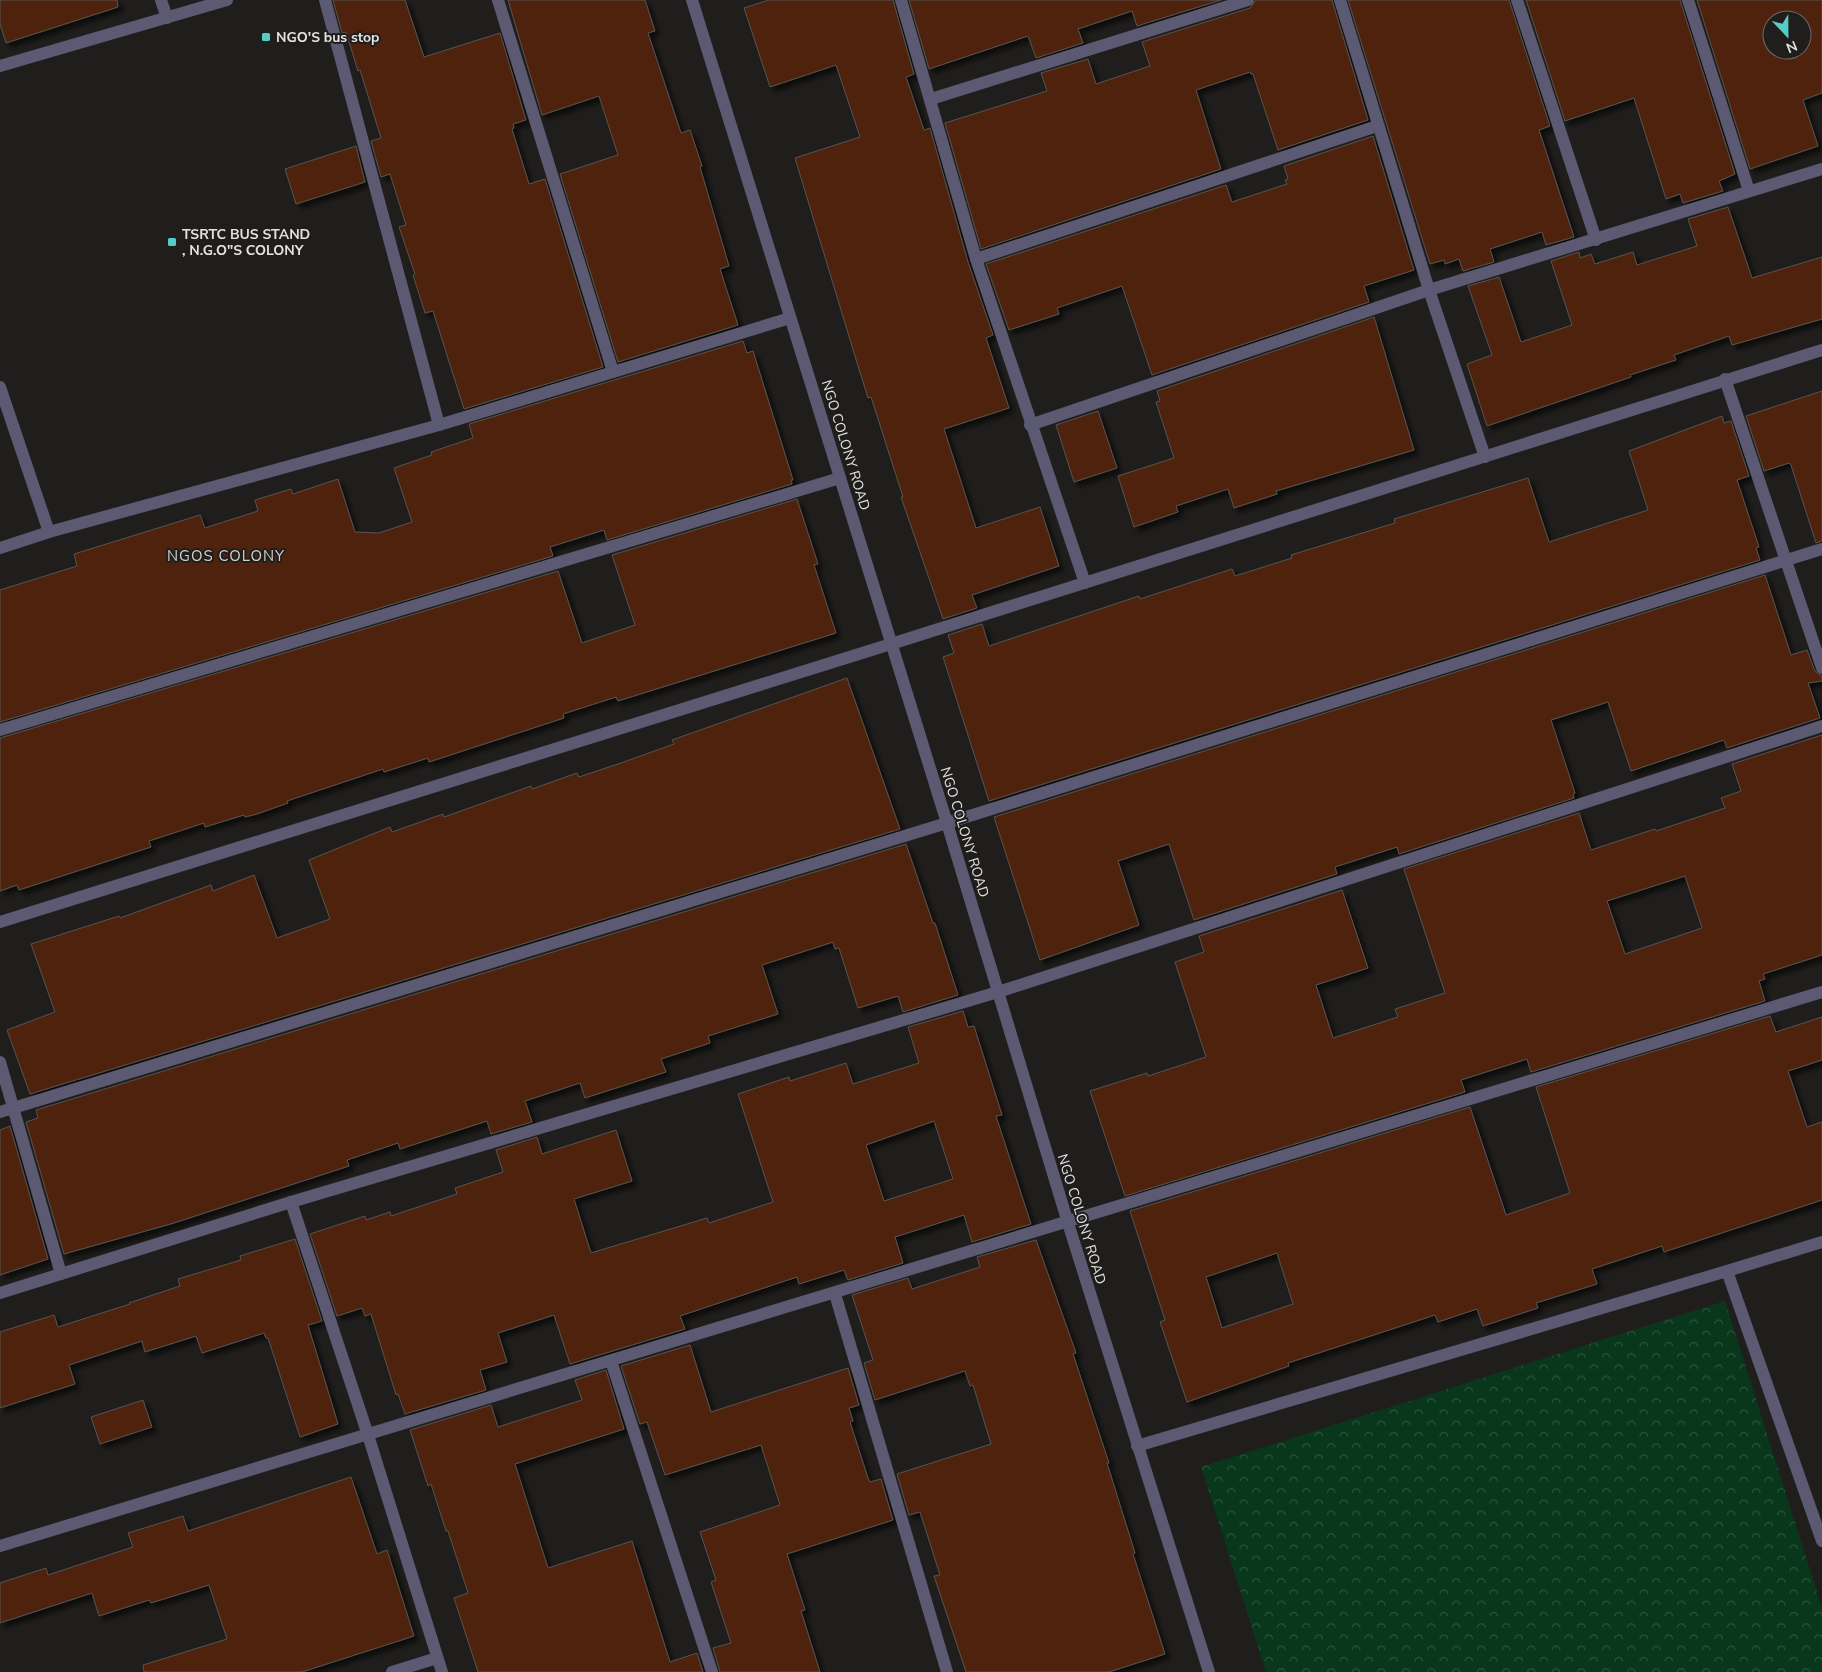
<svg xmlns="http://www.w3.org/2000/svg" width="1822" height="1672" font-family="'Nunito Sans',sans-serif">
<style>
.park{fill:url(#park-crowns)}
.building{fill:#4f2409;stroke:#565352;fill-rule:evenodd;filter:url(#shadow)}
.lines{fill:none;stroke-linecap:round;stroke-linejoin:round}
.minor{stroke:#5c5973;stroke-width:12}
.tertiary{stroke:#5c5973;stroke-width:12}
.poi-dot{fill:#54cdc7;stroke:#1f1e1c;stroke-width:2}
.labels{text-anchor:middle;stroke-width:4;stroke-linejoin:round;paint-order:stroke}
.poi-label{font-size:14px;font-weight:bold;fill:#e3e2e1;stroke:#1f1e1c;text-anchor:start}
.street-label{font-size:14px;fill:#e3e2e1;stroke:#1f1e1c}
.neighbourhood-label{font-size:15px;letter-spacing:1px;fill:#d1d1ce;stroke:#1f1e1c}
</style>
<defs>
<pattern id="park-crowns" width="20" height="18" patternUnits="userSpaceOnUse" patternTransform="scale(1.25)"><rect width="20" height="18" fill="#08371b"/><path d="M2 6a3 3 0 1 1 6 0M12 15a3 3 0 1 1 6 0" fill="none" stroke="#2c543c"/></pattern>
<filter id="shadow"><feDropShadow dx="4.5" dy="4.5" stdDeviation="2.5" flood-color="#0009"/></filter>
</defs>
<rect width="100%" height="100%" fill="#1f1e1c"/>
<polygon class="park" points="1725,1301 1822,1608 1822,1672 1266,1672 1201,1467"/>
<g class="building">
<polygon points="0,0 117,0 118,7 6,43 0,24"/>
<polygon points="333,0 405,0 424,57 500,33 526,120 513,124 514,128 512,129 529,184 545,179 603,367 464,409 433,311 425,313 413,275 415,274 399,227 406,225 390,174 381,177 371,141 381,138 360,70 358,71 346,32 342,33"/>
<polygon points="508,0 645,0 655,31 648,33 681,133 690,130 702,166 700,167 729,266 720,269 738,325 618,362 560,174 618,155 599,96 542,115"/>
<polygon points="769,0 893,0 914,74 906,77 924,130 930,128 968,262 993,335 986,338 1009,408 944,429 976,528 1040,507 1059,566 972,595 977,608 943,619 901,497 903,497 871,397 868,398 854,353 795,158 860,137 836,65 770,87 744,8"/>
<polygon points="909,0 1221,0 1137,26 1132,11 1078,29 1083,43 1036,58 1028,36 929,69"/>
<polygon points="1256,0 1332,0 1368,120 1278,150 1253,74 1251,74 1250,72 1196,90 1221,169 981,249 945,123 1047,91 1041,73 1088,59 1096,84 1150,66 1142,42 1250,8"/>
<polygon points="1348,0 1509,0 1550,126 1539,130 1574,237 1546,245 1542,232 1490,249 1494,262 1463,271 1459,259 1445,264 1444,260 1430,264"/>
<polygon points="1526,0 1680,0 1735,174 1719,181 1723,191 1683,203 1680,194 1666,199 1634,98 1565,121"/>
<path d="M1697 0H1822V93L1803 100 1818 146 1750 169ZM1772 20H1802V50H1772Z"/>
<polygon points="1373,136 1414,270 1364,286 1369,302 1152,375 1122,286 1057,308 1059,314 1009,330 986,264 1226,185 1232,202 1287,184 1285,180 1288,179 1284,166"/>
<polygon points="356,146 365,182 296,204 285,169"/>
<polygon points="1728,207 1752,278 1822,257 1822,319 1732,345 1729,336 1674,355 1676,360 1630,375 1631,377 1487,426 1467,364 1492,355 1468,286 1499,277 1521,342 1572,325 1551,261 1579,252 1580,258 1591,254 1595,264 1633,252 1637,265 1697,246 1688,219"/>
<polygon points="1374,317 1414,450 1276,491 1277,494 1234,508 1228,489 1176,506 1178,512 1134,527 1118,476 1174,458 1156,402 1160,401 1157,391"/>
<polygon points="743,341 747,353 753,351 793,480 791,480 792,484 607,540 604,530 550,547 553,556 0,722 0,590 77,566 74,554 200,515 205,528 258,511 255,500 291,489 293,494 338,479 355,532 379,533 412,522 394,468 432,455 431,452 473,438 469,424"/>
<polygon points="1822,391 1822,541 1816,543 1791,465 1789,463 1764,471 1746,416"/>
<polygon points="1098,411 1117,468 1074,482 1056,425"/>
<polygon points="1722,416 1724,423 1731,421 1749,476 1737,480 1759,547 1756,548 1760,560 989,801 943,657 954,653 948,635 982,624 989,646 1139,596 1140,599 1232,569 1235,576 1292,558 1291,555 1395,523 1394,519 1528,478 1549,542 1648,510 1629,451"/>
<polygon points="797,499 818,564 814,565 836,633 618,701 616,697 563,714 564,718 429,762 428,758 384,772 383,769 287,801 288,803 257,814 245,817 244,815 205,827 204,823 149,841 151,847 19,890 17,885 0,891 0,738 558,571 582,643 635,625 612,555"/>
<polygon points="1765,575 1791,655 1807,650 1815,671 1822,676 1822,681 1808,683 1820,718 1727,748 1724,740 1631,771 1608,702 1551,720 1575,793 1573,794 1574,798 1399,854 1397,847 1335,867 1337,874 1194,920 1169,844 1118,861 1139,925 1040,960 994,817"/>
<polygon points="847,678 900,829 30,1094 7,1030 55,1012 31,944 119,916 120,918 211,885 213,891 254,875 277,938 330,919 309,860 390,827 392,832 443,814 444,817 531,786 532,789 577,773 579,777 621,763 674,744 672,740"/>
<path d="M1822 735V955L1763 974 1765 979 1759 981 1765 1001 1531 1072 1527 1059 1461 1080 1465 1092 1125 1196 1090 1091 1147 1073 1148 1076 1206 1057 1175 962 1204 952 1199 936 1342 890 1368 968 1316 985 1333 1038 1398 1017 1395 1009 1445 993 1404 869 1579 813 1591 850 1655 829 1656 831 1725 808 1721 798 1741 791 1732 764ZM1685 876 1702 928 1625 954 1607 901Z"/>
<polygon points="906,844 933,923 935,923 958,995 903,1012 898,996 858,1008 839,948 835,949 833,942 762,965 778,1014 708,1036 710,1043 661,1059 666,1072 585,1098 580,1083 525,1101 532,1122 491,1134 487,1121 400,1149 398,1143 347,1160 349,1166 174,1223 64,1254 26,1122 38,1118 36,1110"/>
<path d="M963 1011 968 1027 974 1026 1002 1115 996 1116 1031 1224 972 1242 964 1215 895 1237 903 1263 848 1280 844 1270 799 1284 797 1277 680 1316 685 1329 570 1364 554 1315 498 1333 507 1362 480 1370 486 1390 405 1414 398 1394 396 1395 371 1314 365 1316 362 1308 337 1316 310 1234 365 1216 366 1220 390 1212 391 1216 457 1194 455 1188 503 1172 496 1150 537 1137 542 1154 616 1130 632 1181 574 1199 591 1253 707 1218 709 1223 773 1202 738 1094 789 1077 790 1081 846 1063 853 1084 919 1063 908 1027ZM934 1121 953 1179 884 1201 866 1145Z"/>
<path d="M1770 1016 1776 1032 1822 1017V1060L1788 1071 1807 1127 1822 1122V1200L1664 1252 1662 1246 1592 1269 1597 1284 1536 1303 1538 1308 1483 1326 1477 1309 1438 1322 1435 1315 1288 1363 1289 1366 1187 1402 1160 1322 1165 1320 1130 1211 1470 1107 1506 1215 1570 1193 1536 1087ZM1277 1253 1293 1304 1222 1328 1206 1277Z"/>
<polygon points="10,1126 48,1259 0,1275 0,1130"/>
<polygon points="295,1239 322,1321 308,1325 338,1424 300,1437 268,1338 266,1338 264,1333 202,1353 196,1336 145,1352 142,1341 69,1365 75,1384 0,1408 0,1332 54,1315 58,1327 130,1304 129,1303 180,1286 178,1279 241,1260 240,1256"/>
<polygon points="1036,1240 1076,1353 1073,1354 1109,1463 1107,1463 1135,1553 1133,1554 1165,1654 1109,1672 966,1672 934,1576 940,1575 920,1512 909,1515 897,1474 991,1444 973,1385 970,1386 965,1371 875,1400 864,1363 873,1360 852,1295 908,1278 912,1289 980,1267 977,1257"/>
<polygon points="690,1345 711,1412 848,1368 859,1405 849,1408 853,1421 850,1422 868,1478 870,1482 881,1479 893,1520 787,1554 805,1610 801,1611 820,1672 720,1672 713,1648 731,1643 711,1582 716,1580 700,1532 780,1505 761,1445 665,1475 647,1422 640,1424 621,1366"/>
<polygon points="606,1370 624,1429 515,1464 548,1568 632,1541 670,1662 697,1653 703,1672 478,1672 454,1598 468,1593 448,1531 446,1531 431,1484 428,1486 410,1430 491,1405 498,1427 582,1400 575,1380"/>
<polygon points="143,1400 152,1427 100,1444 91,1417"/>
<polygon points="351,1477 377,1554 387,1550 414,1636 302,1672 144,1672 143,1665 227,1639 209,1585 151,1603 149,1600 99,1616 92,1593 0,1623 0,1583 46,1568 48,1575 133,1547 128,1533 183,1516 188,1531"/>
</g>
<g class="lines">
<g class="minor">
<polyline points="161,0 167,18"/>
<polyline points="325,0 439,425"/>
<polyline points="498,0 613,372"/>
<polyline points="901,0 976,259 1085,583"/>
<polyline points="1340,0 1429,290 1485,457"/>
<polyline points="1517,0 1596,240"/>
<polyline points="1688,0 1749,191"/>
<polyline points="0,66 227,0"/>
<polyline points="931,99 1248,0"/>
<polyline points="976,259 1377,126"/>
<polyline points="1725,379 1822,668"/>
<polyline points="0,387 49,532"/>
<polyline points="1030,425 1429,290 1822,169"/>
<polyline points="0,548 49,532 439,425 790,318"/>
<polyline points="0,730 840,478"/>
<polyline points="0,922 891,644 1822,350"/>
<polyline points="0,1062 61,1274"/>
<polyline points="0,1112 947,823 1822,549"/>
<polyline points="291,1202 368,1435 442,1672"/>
<polyline points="1727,1271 1822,1242"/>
<polyline points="0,1293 291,1202 998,992 1822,726"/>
<polyline points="835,1294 947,1672"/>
<polyline points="611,1361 712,1672"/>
<polyline points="1137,1446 1727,1271 1822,1541"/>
<polyline points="0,1546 1822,992"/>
<polyline points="392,1672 437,1658"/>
</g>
<polyline class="tertiary" points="692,0 947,823 1068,1223 1209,1672"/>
</g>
<g class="poi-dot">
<rect x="261" y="32" width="10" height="10" rx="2.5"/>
<rect x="167" y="237" width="10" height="10" rx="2.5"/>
</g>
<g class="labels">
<g class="poi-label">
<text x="276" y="42">NGO'S bus stop</text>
<text x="182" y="239">TSRTC BUS STAND<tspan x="182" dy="16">, N.G.O"S COLONY</tspan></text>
</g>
<g class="street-label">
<text transform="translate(846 445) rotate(73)" y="5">NGO COLONY ROAD</text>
<text transform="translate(965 832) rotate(73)" y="5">NGO COLONY ROAD</text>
<text transform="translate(1082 1219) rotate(73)" y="5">NGO COLONY ROAD</text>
</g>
<g class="neighbourhood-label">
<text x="226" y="561">NGOS COLONY</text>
</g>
</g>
<g transform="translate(1787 35) rotate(158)"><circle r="24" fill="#1f1e1c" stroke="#6d6c6b"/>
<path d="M0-4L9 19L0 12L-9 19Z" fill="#54cdc7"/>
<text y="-8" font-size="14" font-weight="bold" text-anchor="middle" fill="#e3e2e1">N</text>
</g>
</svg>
